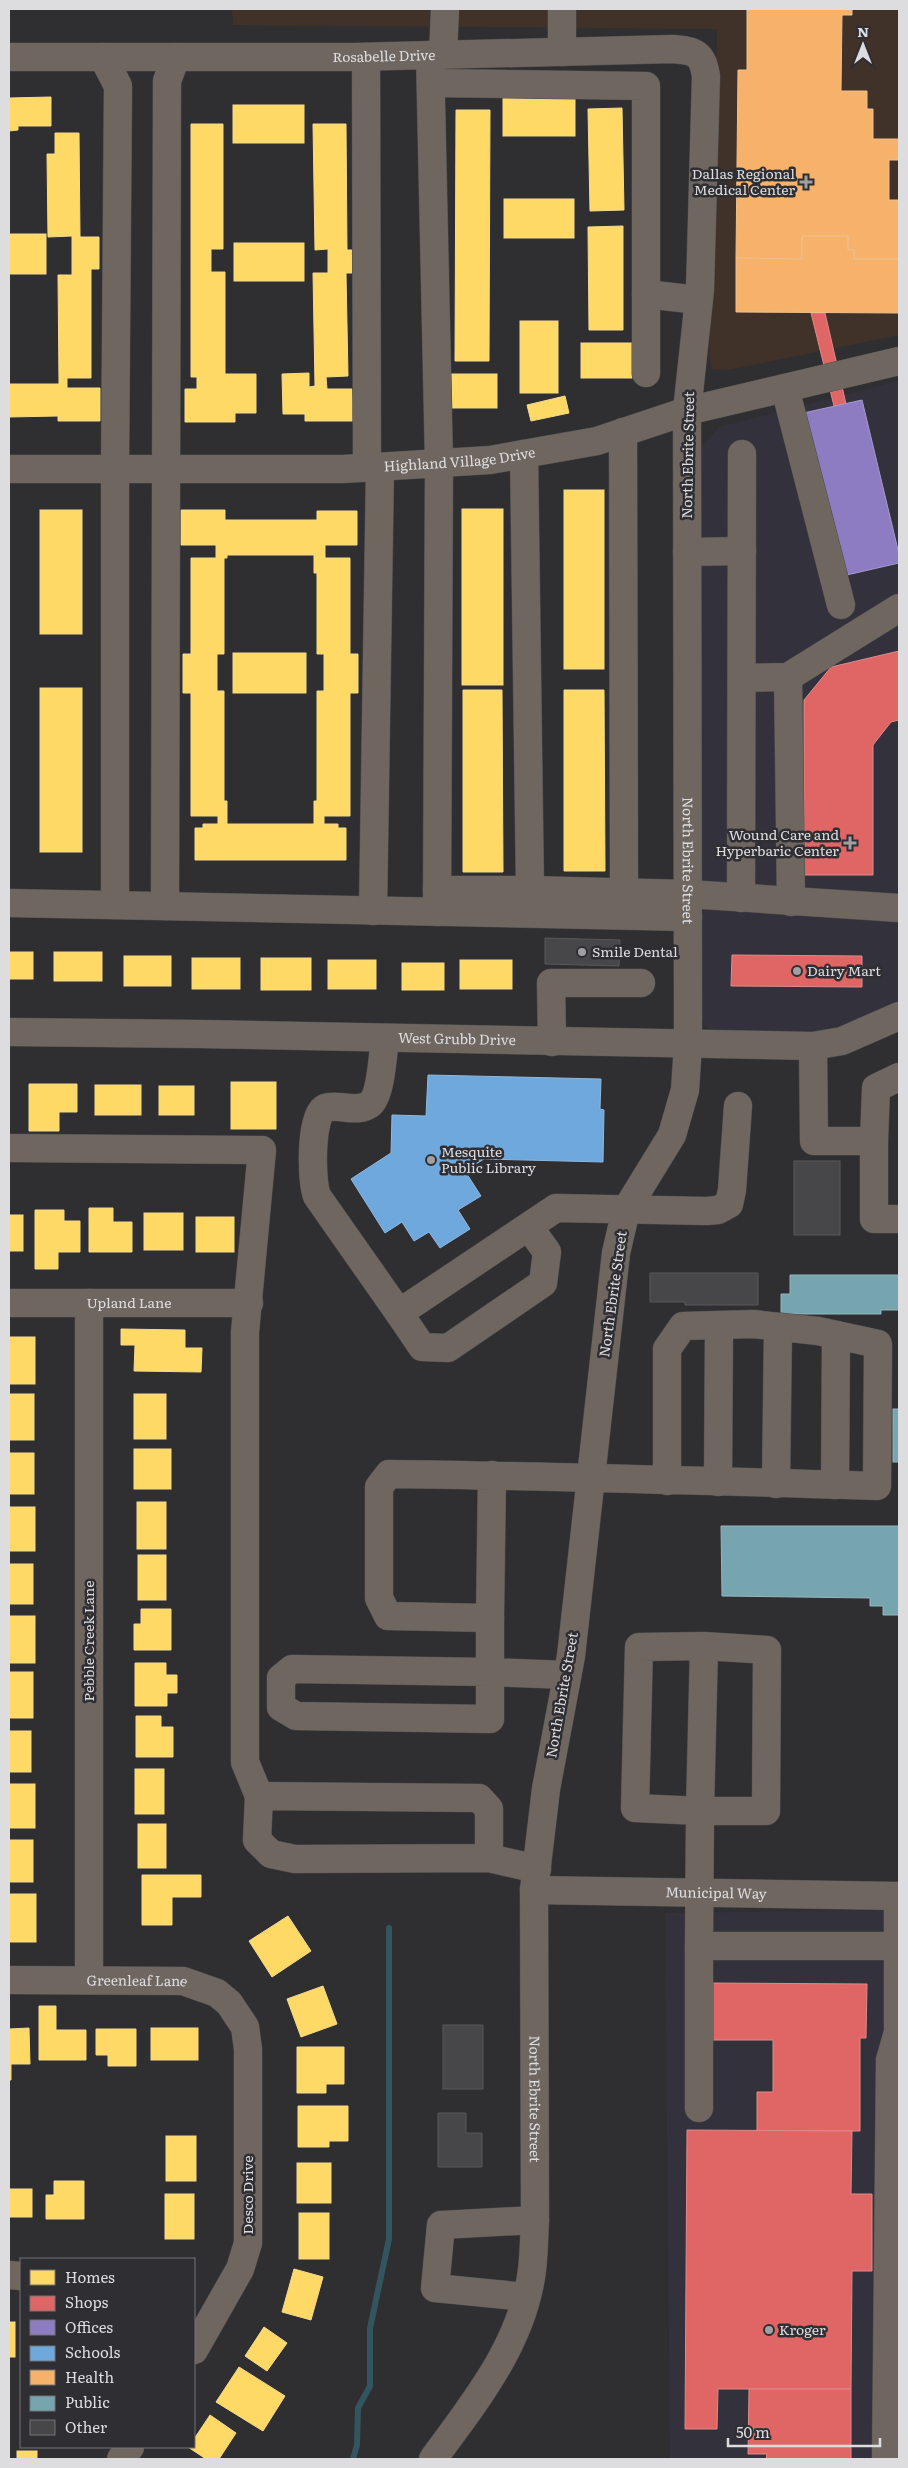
<svg xmlns="http://www.w3.org/2000/svg" width="908" height="2468" font-family="Literata,serif">
<style>
.built{fill:#33323c}
.medical{fill:#403229}
.homes{fill:#ffd966;stroke:#f5da8b;fill-rule:evenodd}
.shops{fill:#e06666;stroke:#df8a8b}
.offices{fill:#8e7cc3;stroke:#a699cc}
.schools{fill:#6fa8dc;stroke:#90b8dd}
.health{fill:#f6b26b;stroke:#eebf8e}
.public{fill:#76a5af;stroke:#95b6be}
.lines{fill:none;stroke-linecap:round;stroke-linejoin:round}
.stream{stroke:#33555f;stroke-width:6}
.building{fill:#474749;stroke:#59595b}
.minor-casing{stroke:#4c4c4d;stroke-width:29}
.minor{stroke:#6f6660;stroke-width:28}
.poi-dot{fill:#a0a0a3;stroke:#2e2e33;stroke-width:2}
.labels{text-anchor:middle;stroke-width:5;stroke-linejoin:round;paint-order:stroke}
.street-label{font-size:14px;fill:#dddde0;stroke:#2e2e33}
.poi-label{font-size:14px;fill:#dddde0;stroke:#2e2e33;text-anchor:start}
</style>
<rect width="100%" height="100%" fill="#2f2f32"/>
<g class="built">
<polygon points="899,381 899,1003 852,1022 824,1030 800,1033 714,1033 705,1026 699,1009 696,453 719,427"/>
<polygon points="899,1910 899,2459 670,2459 665,1913"/>
</g>
<polygon class="medical" points="232,9 899,9 899,335 728,370 712,369 709,354 717,29 233,25"/>
<g class="homes">
<polygon points="51,97 51,126 18,126 18,130 9,131 9,98"/>
<rect x="503" y="97" width="72" height="39"/>
<rect x="233" y="105" width="71" height="38"/>
<polygon points="622,108 624,210 590,211 588,109"/>
<polygon points="456,110 490,110 489,361 455,361"/>
<polygon points="191,124 223,124 223,249 211,249 211,272 225,272 225,374 256,374 256,413 235,413 235,422 185,422 185,389 197,389 197,377 191,377"/>
<polygon points="313,124 346,124 347,250 355,250 355,273 346,273 348,376 326,377 327,389 352,389 353,421 305,421 305,414 283,414 282,374 309,373 309,387 315,386 313,273 328,273 328,249 315,250"/>
<polygon points="55,133 79,133 80,237 99,237 99,269 91,269 91,378 67,378 67,388 100,388 100,421 58,421 58,416 9,417 9,384 59,384 58,275 72,275 72,236 48,237 47,154 55,154"/>
<rect x="504" y="199" width="70" height="39"/>
<polygon points="623,226 623,330 589,330 588,227"/>
<rect x="9" y="234" width="37" height="40"/>
<rect x="234" y="243" width="70" height="38"/>
<rect x="520" y="321" width="38" height="72"/>
<rect x="581" y="343" width="51" height="35"/>
<rect x="446" y="374" width="51" height="34"/>
<polygon points="565,396 569,413 531,421 527,405"/>
<rect x="564" y="490" width="40" height="179"/>
<rect x="462" y="509" width="41" height="176"/>
<rect x="40" y="510" width="42" height="124"/>
<path d="M181 510H225V520H317V511H357V545H325V558H350V654H358V693H350V816H324V824H338V828H346V860H195V828H203V824H218V816H191V693H183V654H191V558H216V545H181ZM227 555H314V573H317V654H324V691H317V801H314V824H227V801H224V691H217V654H224V558H227Z"/>
<rect x="233" y="653" width="73" height="40"/>
<rect x="40" y="688" width="42" height="164"/>
<polygon points="463,690 502,690 503,872 463,872"/>
<polygon points="564,690 604,690 605,871 564,871"/>
<rect x="9" y="952" width="24" height="27"/>
<rect x="54" y="952" width="48" height="29"/>
<rect x="124" y="956" width="47" height="30"/>
<rect x="192" y="958" width="48" height="31"/>
<rect x="261" y="958" width="50" height="32"/>
<rect x="328" y="960" width="48" height="29"/>
<rect x="460" y="960" width="52" height="29"/>
<rect x="402" y="963" width="42" height="27"/>
<rect x="231" y="1082" width="45" height="47"/>
<polygon points="29,1084 77,1084 77,1112 59,1112 59,1131 29,1131"/>
<rect x="95" y="1085" width="46" height="30"/>
<rect x="159" y="1086" width="35" height="29"/>
<polygon points="89,1208 113,1208 113,1222 132,1222 132,1252 89,1252"/>
<polygon points="35,1210 64,1210 64,1221 80,1221 80,1252 58,1252 58,1269 35,1269"/>
<rect x="144" y="1213" width="39" height="37"/>
<rect x="9" y="1215" width="14" height="36"/>
<rect x="196" y="1217" width="38" height="35"/>
<polygon points="121,1329 185,1330 185,1348 202,1348 201,1372 134,1371 135,1345 121,1345"/>
<rect x="9" y="1337" width="26" height="47"/>
<rect x="9" y="1394" width="25" height="46"/>
<rect x="134" y="1394" width="32" height="45"/>
<rect x="134" y="1449" width="37" height="40"/>
<rect x="9" y="1453" width="25" height="41"/>
<rect x="137" y="1502" width="29" height="47"/>
<rect x="9" y="1507" width="26" height="44"/>
<rect x="138" y="1555" width="28" height="45"/>
<rect x="9" y="1564" width="24" height="40"/>
<polygon points="141,1609 171,1609 171,1650 134,1650 134,1624 141,1624"/>
<rect x="9" y="1616" width="26" height="47"/>
<polygon points="135,1663 166,1663 166,1675 177,1675 177,1693 167,1693 167,1706 135,1706"/>
<rect x="9" y="1672" width="24" height="46"/>
<polygon points="136,1716 161,1716 161,1727 173,1727 173,1757 136,1757"/>
<rect x="9" y="1731" width="22" height="41"/>
<rect x="135" y="1769" width="29" height="45"/>
<rect x="9" y="1784" width="26" height="44"/>
<rect x="138" y="1824" width="28" height="44"/>
<rect x="9" y="1840" width="24" height="42"/>
<polygon points="142,1875 201,1875 201,1897 172,1897 172,1925 142,1925"/>
<rect x="9" y="1894" width="27" height="48"/>
<polygon points="288,1916 311,1951 272,1977 249,1941"/>
<polygon points="323,1986 337,2024 301,2037 287,1999"/>
<polygon points="39,2006 56,2006 56,2030 86,2030 86,2060 39,2060"/>
<polygon points="29,2028 30,2064 11,2064 11,2080 9,2080 9,2029"/>
<rect x="151" y="2028" width="47" height="32"/>
<polygon points="96,2029 136,2029 136,2066 108,2066 108,2055 96,2055"/>
<polygon points="297,2047 344,2047 344,2084 326,2084 326,2093 297,2093"/>
<polygon points="298,2106 348,2106 348,2141 329,2141 329,2147 298,2147"/>
<rect x="166" y="2136" width="30" height="45"/>
<rect x="297" y="2163" width="34" height="40"/>
<polygon points="54,2181 84,2181 84,2219 46,2219 46,2195 54,2195"/>
<rect x="9" y="2189" width="23" height="28"/>
<rect x="165" y="2194" width="29" height="45"/>
<rect x="299" y="2213" width="30" height="46"/>
<polygon points="294,2269 323,2277 311,2320 282,2312"/>
<rect x="9" y="2322" width="6" height="35"/>
<polygon points="264,2327 287,2343 267,2371 245,2356"/>
<polygon points="239,2367 285,2396 263,2431 216,2402"/>
<polygon points="210,2415 236,2433 219,2459 206,2459 188,2447 194,2447 194,2439"/>
<rect x="17" y="2451" width="20" height="8"/>
</g>
<g class="shops">
<polygon points="811,313 825,313 846,404 834,406"/>
<polygon points="899,651 899,720 891,722 873,745 873,875 804,875 804,700 831,667"/>
<polygon points="732,955 862,956 862,987 731,986"/>
<polygon points="710,1983 867,1984 866,2038 860,2038 860,2131 757,2131 757,2092 773,2092 773,2040 710,2040"/>
<polygon points="687,2130 852,2131 851,2194 872,2194 872,2271 852,2271 851,2389 718,2389 717,2429 685,2429"/>
<polygon points="749,2389 851,2389 851,2459 766,2459 767,2454 748,2454"/>
</g>
<polygon class="offices" points="862,400 899,554 899,563 838,577 799,414"/>
<polygon class="schools" points="428,1075 601,1079 600,1109 604,1110 603,1162 484,1159 465,1171 481,1196 458,1210 470,1229 440,1248 429,1232 414,1241 402,1222 385,1233 351,1179 391,1153 392,1115 426,1116"/>
<g class="health">
<polygon points="747,9 852,9 852,15 842,15 841,91 867,91 867,109 873,109 873,139 899,139 899,160 889,160 889,200 899,200 899,259 854,259 854,250 848,250 848,236 802,236 802,259 736,258 738,70 747,70"/>
<polygon points="802,236 848,236 848,250 854,250 854,259 899,259 899,313 736,312 736,258 802,259"/>
</g>
<g class="public">
<polygon points="790,1275 899,1275 899,1310 881,1310 881,1314 781,1314 781,1294 790,1294"/>
<rect x="893" y="1409" width="6" height="53"/>
<polygon points="721,1526 899,1526 899,1615 883,1615 883,1606 870,1606 870,1598 722,1596"/>
</g>
<g class="lines">
<polyline class="stream" points="353,2459 357,2445 358,2408 370,2386 370,2328 389,2239 389,1928"/>
</g>
<g class="building">
<polygon points="545,938 620,940 619,966 545,964"/>
<rect x="794" y="1161" width="46" height="74"/>
<polygon points="650,1273 758,1273 758,1305 685,1305 685,1302 650,1302"/>
<rect x="443" y="2025" width="40" height="64"/>
<polygon points="438,2113 466,2113 466,2133 482,2133 482,2167 438,2167"/>
</g>
<g class="lines">
<defs>
<g id="minor">
<polyline points="562,52 562,9"/>
<polyline points="430,55 439,463 437,912"/>
<polyline points="443,55 445,9"/>
<path id="s1" d="M9 57H355L673 49C696 51 702 53 706 76L700 290 687 411 688 1045 685 1090 672 1135 626 1210 616 1253 571 1656 546 1789 534 1890 535 2220C534 2237 534 2254 532 2270 523 2343 475 2402 433 2459"/>
<polyline points="103,57 118,86 115,469 115,905"/>
<polyline points="366,57 367,468"/>
<polyline points="431,83 646,86 646,373"/>
<polyline points="646,294 698,300"/>
<polyline points="785,388 841,605"/>
<polyline points="623,432 624,892"/>
<path id="s2" d="M9 469H343L490 460 597 441 687 411 899 361"/>
<polyline points="687,552 742,551"/>
<polyline points="788,677 791,902"/>
<polyline points="742,678 788,677 899,608"/>
<polyline points="437,890 530,890 524,454"/>
<polyline points="530,890 688,894 899,908"/>
<polyline points="741,898 742,454"/>
<polyline points="9,903 688,917"/>
<polyline points="165,906 167,81 176,57"/>
<polyline points="373,911 380,467"/>
<path id="s3" d="M9 1032 200 1034 813 1046 842 1041 899 1016"/>
<path d="M385 1038C383 1053 381 1095 370 1104 356 1114 339 1103 325 1108 310 1114 311 1182 317 1196L399 1313 556 1208 706 1211 718 1210 729 1204 732 1190 738 1106"/>
<polyline points="552,1042 551,983 641,983"/>
<polyline points="813,1046 814,1141 874,1141 876,1088 899,1077"/>
<polyline points="874,1141 874,1219 899,1219"/>
<polyline points="9,1148 262,1150 245,1332 245,1762 259,1796"/>
<path id="s4" d="M9 1303H249"/>
<polyline points="89,1303 89,1980"/>
<polyline points="399,1313 422,1347 448,1348 543,1283 547,1252 529,1227"/>
<path d="M492 1475 490 1618 388 1616 379 1598V1487L389 1474C552 1476 715 1481 877 1486L878 1344 818 1331 753 1324 683 1326 667 1349V1481"/>
<polyline points="718,1482 719,1325"/>
<polyline points="776,1484 778,1327"/>
<polyline points="835,1485 836,1335"/>
<polyline points="490,1618 490,1672 567,1675"/>
<polyline points="704,1646 700,1811 766,1811 767,1650 704,1646 639,1647 635,1808 700,1811 699,1946 899,1946"/>
<polygon points="292,1669 490,1672 490,1719 296,1716 281,1707 281,1678"/>
<polyline points="489,1858 489,1809 479,1798 259,1796 257,1840 271,1854 295,1859 489,1858 537,1869"/>
<path id="s5" d="M534 1890 899 1896"/>
<polyline points="699,1946 699,2108"/>
<path id="s6" d="M9 1980 183 1981 217 1993 229 2003 245 2027 248 2049V2243L240 2269 194 2350"/>
<polyline points="9,2275 21,2276"/>
<polyline points="526,2297 435,2288 441,2225 535,2220"/>
<polyline points="121,2459 130,2447"/>
<polyline points="886,2459 890,2060 898,2032 898,1896"/>
</g>
</defs>
<use href="#minor" class="minor-casing"/>
<use href="#minor" class="minor"/>
</g>
<g class="poi-dot">
<path d="M803.5 174.5h5v5h5v5h-5v5h-5v-5h-5v-5h5z"/>
<path d="M847.5 835.5h5v5h5v5h-5v5h-5v-5h-5v-5h5z"/>
<circle cx="582" cy="952" r="5"/>
<circle cx="797" cy="971" r="5"/>
<circle cx="431" cy="1160" r="5"/>
<circle cx="769" cy="2330" r="5"/>
</g>
<g class="labels">
<g class="street-label">
<text dy="5" stroke="none"><textPath href="#s1" startOffset="375">Rosabelle Drive</textPath></text>
<text transform="translate(688 455) rotate(-89)" y="5">North Ebrite Street</text>
<text dy="5" stroke="none"><textPath href="#s2" startOffset="451">Highland Village Drive</textPath></text>
<text dy="5" stroke="none"><textPath href="#s1" startOffset="1498">North Ebrite Street</textPath></text>
<text dy="5" stroke="none"><textPath href="#s3" startOffset="448">West Grubb Drive</textPath></text>
<text transform="translate(613 1294) rotate(-82)" y="5">North Ebrite Street</text>
<text dy="5" stroke="none"><textPath href="#s4" startOffset="120">Upland Lane</textPath></text>
<text transform="translate(89 1641) rotate(-90)" y="5">Pebble Creek Lane</text>
<text transform="translate(562 1695) rotate(-80)" y="5">North Ebrite Street</text>
<text dy="5" stroke="none"><textPath href="#s5" startOffset="182">Municipal Way</textPath></text>
<text dy="5" stroke="none"><textPath href="#s6" startOffset="128">Greenleaf Lane</textPath></text>
<text dy="5" stroke="none"><textPath href="#s1" startOffset="2758">North Ebrite Street</textPath></text>
<text transform="translate(248 2195) rotate(-90)" y="5">Desco Drive</text>
</g>
<g class="poi-label">
<text x="795" y="179" text-anchor="end">Dallas Regional<tspan x="795" dy="16">Medical Center</tspan></text>
<text x="839" y="840" text-anchor="end">Wound Care and<tspan x="839" dy="16">Hyperbaric Center</tspan></text>
<text x="592" y="957">Smile Dental</text>
<text x="807" y="976">Dairy Mart</text>
<text x="441" y="1157">Mesquite<tspan x="441" dy="16">Public Library</tspan></text>
<text x="779" y="2335">Kroger</text>
</g>
</g>
<rect width="908" height="2468" fill="none" stroke="#dddde0" stroke-width="20"/>
<rect x="20" y="2258" width="175" height="190" fill="#2e2e33" stroke="#747478"/>
<rect x="30" y="2270" width="25" height="15" fill="#ffd966" stroke="#747478"/>
<text x="65" y="2283" font-size="15" fill="#dddde0">Homes</text>
<rect x="30" y="2296" width="25" height="15" fill="#e06666" stroke="#747478"/>
<text x="65" y="2308" font-size="15" fill="#dddde0">Shops</text>
<rect x="30" y="2320" width="25" height="15" fill="#8e7cc3" stroke="#747478"/>
<text x="65" y="2333" font-size="15" fill="#dddde0">Offices</text>
<rect x="30" y="2346" width="25" height="15" fill="#6fa8dc" stroke="#747478"/>
<text x="65" y="2358" font-size="15" fill="#dddde0">Schools</text>
<rect x="30" y="2370" width="25" height="15" fill="#f6b26b" stroke="#747478"/>
<text x="65" y="2383" font-size="15" fill="#dddde0">Health</text>
<rect x="30" y="2396" width="25" height="15" fill="#76a5af" stroke="#747478"/>
<text x="65" y="2408" font-size="15" fill="#dddde0">Public</text>
<rect x="30" y="2420" width="25" height="15" fill="#474749" stroke="#747478"/>
<text x="65" y="2433" font-size="15" fill="#dddde0">Other</text>
<g transform="translate(863 45)" stroke="#2e2e33" stroke-width="4" paint-order="stroke">
<path d="M0-4L9 19L0 12L-9 19Z" fill="#dddde0"/>
<text y="-8" font-size="14" font-weight="bold" text-anchor="middle" fill="#dddde0">N</text>
</g>
<path d="M728 2438v8h152v-8" fill="none" stroke="#dddde0" stroke-width="2.5"/>
<text x="736" y="2438" font-size="15" fill="#dddde0" stroke="#2e2e33" stroke-width="4" paint-order="stroke">50 m</text>
</svg>
